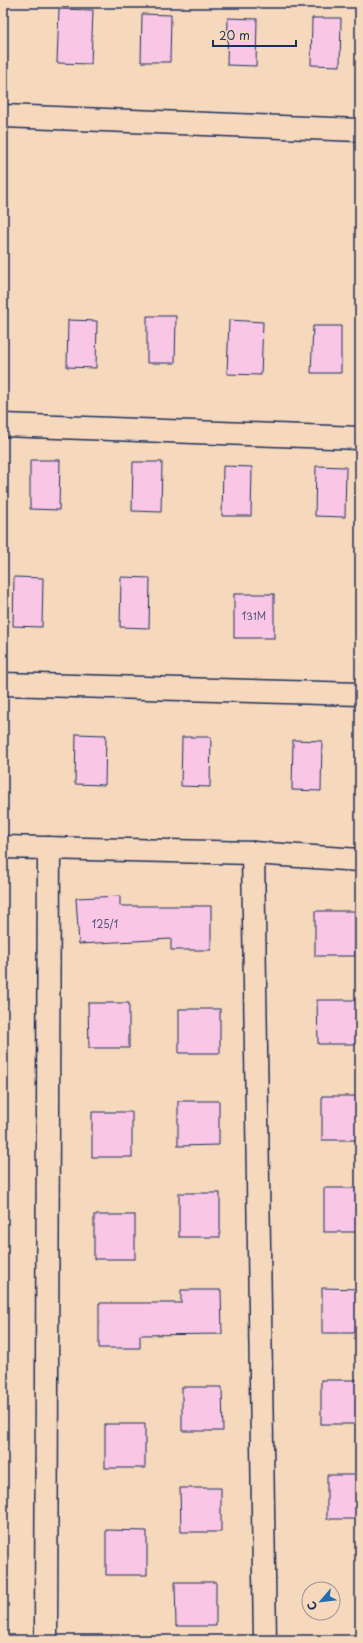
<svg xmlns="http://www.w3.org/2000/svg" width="363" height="1643" font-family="'Playpen Sans',sans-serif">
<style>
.building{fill:#f9c6e5;stroke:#1b2f5e}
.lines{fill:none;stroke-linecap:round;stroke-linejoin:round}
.minor-casing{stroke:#1b2f5e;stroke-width:25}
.minor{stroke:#f6d8bc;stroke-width:22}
.labels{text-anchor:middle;stroke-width:3;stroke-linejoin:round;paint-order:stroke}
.number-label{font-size:10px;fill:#525580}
</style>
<rect width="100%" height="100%" fill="#f6d8bc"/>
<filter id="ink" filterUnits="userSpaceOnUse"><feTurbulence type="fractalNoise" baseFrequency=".025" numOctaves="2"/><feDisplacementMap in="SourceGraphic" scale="8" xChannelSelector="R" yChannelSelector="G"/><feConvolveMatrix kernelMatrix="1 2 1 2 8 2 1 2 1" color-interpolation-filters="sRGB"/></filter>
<g filter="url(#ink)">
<g class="building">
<polygon points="59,9 93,10 91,64 57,63"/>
<polygon points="142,14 171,15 170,62 141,62"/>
<polygon points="228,18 257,19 256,66 227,65"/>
<polygon points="312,18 341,18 340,66 311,65"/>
<polygon points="147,316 176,316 175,363 147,363"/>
<polygon points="68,320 97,321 96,368 67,367"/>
<polygon points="229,320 263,322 261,375 227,374"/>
<polygon points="313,326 341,326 341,373 311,373"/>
<polygon points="30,460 60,460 59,510 30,509"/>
<polygon points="133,462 162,462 161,512 132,511"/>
<polygon points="223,466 252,467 251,516 222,516"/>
<polygon points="316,466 346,467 345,517 315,516"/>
<polygon points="14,577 43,578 42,627 13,626"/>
<polygon points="121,577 150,578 149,628 120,627"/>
<rect x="234" y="594" width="40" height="44"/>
<polygon points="76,734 106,735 105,785 75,784"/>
<polygon points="182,737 211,737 210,787 181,786"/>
<polygon points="293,740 322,741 321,791 292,790"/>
<polygon points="120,896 120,906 211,906 211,950 171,950 171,939 79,944 76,898"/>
<rect x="315" y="911" width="40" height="45"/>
<polygon points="317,1000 358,1000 358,1044 318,1044"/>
<polygon points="88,1003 129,1003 129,1048 89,1048"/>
<rect x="179" y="1009" width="41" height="44"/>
<rect x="322" y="1096" width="38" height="44"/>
<polygon points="178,1101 219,1101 219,1145 178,1146"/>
<rect x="92" y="1112" width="40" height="45"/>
<rect x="324" y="1188" width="36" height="44"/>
<rect x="179" y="1193" width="41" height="44"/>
<rect x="94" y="1215" width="41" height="44"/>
<polygon points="322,1288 360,1289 360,1333 322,1333"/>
<polygon points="181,1290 221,1290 222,1334 140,1335 140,1348 99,1348 99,1303 181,1303"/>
<rect x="321" y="1380" width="39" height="44"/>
<polygon points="182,1387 222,1387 223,1431 182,1431"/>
<rect x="105" y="1424" width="40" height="44"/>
<rect x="327" y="1475" width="33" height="44"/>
<polygon points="180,1488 221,1488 221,1532 181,1532"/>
<polygon points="106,1530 147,1531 147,1575 106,1575"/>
<polygon points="175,1582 216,1582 216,1626 176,1626"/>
</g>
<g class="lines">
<defs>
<g id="minor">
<polyline points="3,116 360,130"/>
<polyline points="3,425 360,438"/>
<polyline points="3,684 360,694"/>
<polyline points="3,847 253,853 360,860"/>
<polyline points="253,853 265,1640"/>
<polyline points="46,1640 49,848"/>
</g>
</defs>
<use href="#minor" class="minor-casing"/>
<use href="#minor" class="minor"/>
</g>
</g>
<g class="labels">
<g class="number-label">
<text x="254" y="620">131М</text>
<text x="105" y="928">125/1</text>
</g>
</g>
<rect width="363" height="1643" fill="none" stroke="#f6d8bc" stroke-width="16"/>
<rect x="8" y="8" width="347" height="1627" fill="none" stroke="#1b2f5e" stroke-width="1.5" filter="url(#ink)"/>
<g transform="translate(321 1601) rotate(242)"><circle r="19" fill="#f6d8bc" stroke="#9e9496"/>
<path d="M0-3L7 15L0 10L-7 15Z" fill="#1f6fb2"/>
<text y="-6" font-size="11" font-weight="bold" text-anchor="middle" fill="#1b2f5e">С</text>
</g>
<path d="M213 40v6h83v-6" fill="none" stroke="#1b2f5e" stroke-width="2"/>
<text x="219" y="40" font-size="12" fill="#1b2f5e" stroke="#f6d8bc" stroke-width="3" paint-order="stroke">20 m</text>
</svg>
